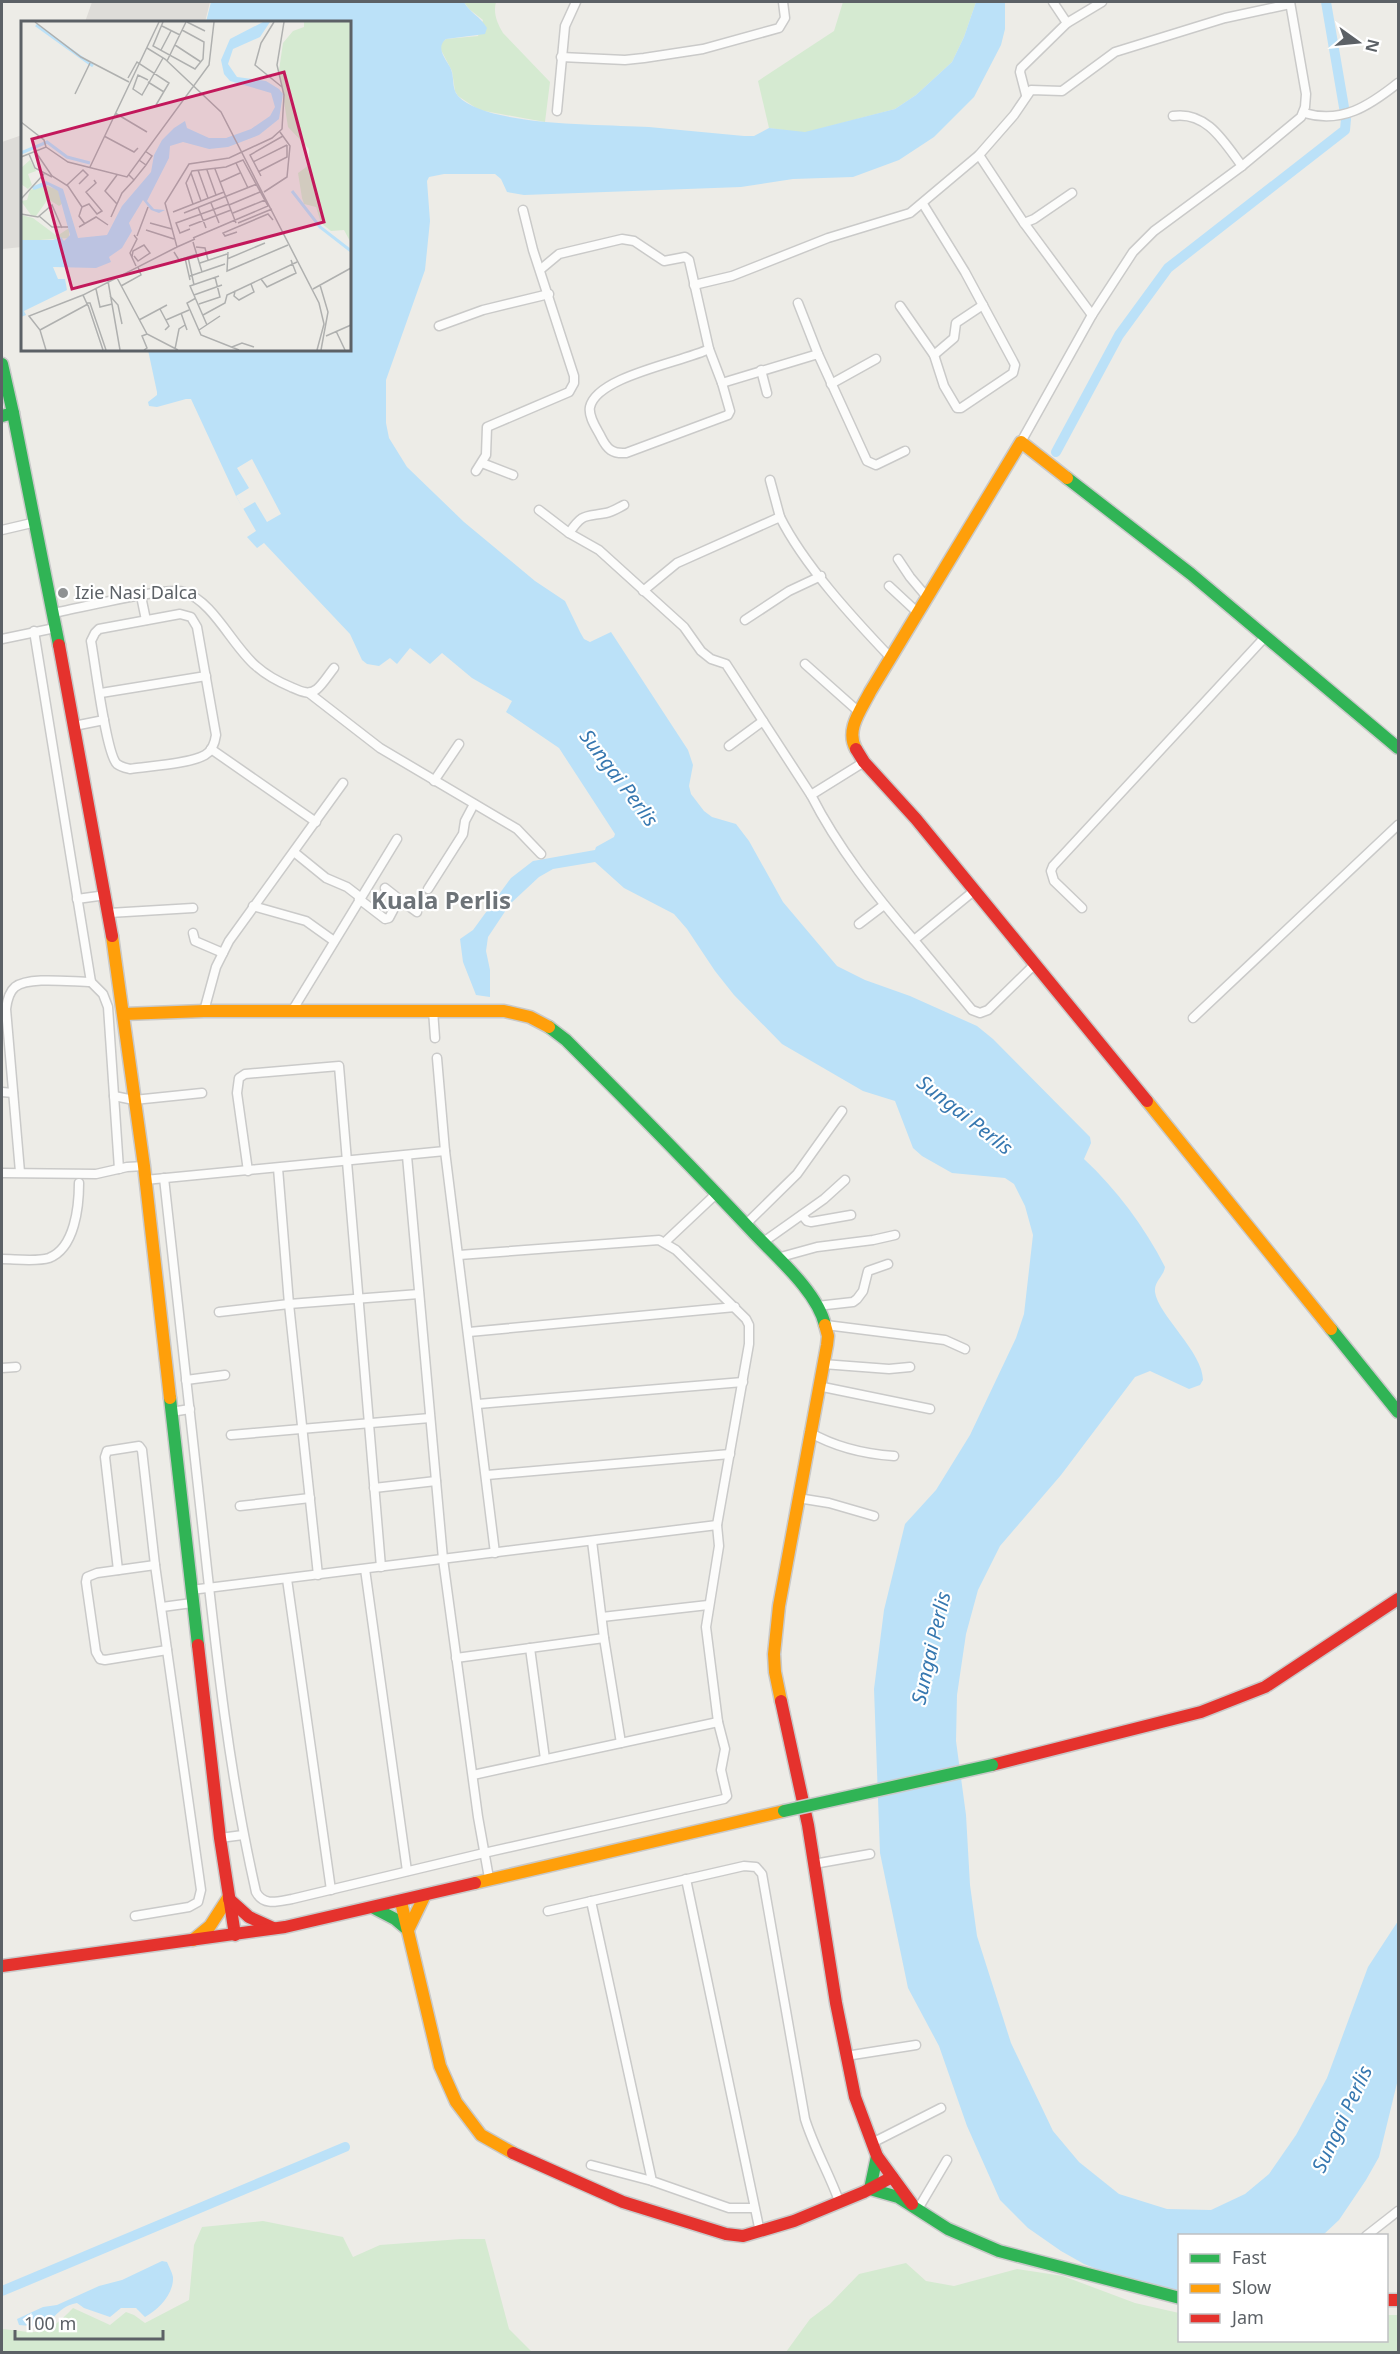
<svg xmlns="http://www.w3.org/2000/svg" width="1400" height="2354" font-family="'Noto Sans',sans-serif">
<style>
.industrial{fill:#dedcd8}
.green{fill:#d5ead1}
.water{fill:#bbe1f8}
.pier{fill:#edece7}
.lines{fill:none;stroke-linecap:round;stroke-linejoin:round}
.canal{stroke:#bbe1f8;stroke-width:10}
.street-casing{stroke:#cacac9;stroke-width:11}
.fast-casing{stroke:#c9c9c9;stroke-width:15}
.slow-casing{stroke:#c9c9c9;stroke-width:15}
.jam-casing{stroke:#c9c9c9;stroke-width:15}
.street{stroke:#fcfcfb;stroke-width:8}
.fast{stroke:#30b455;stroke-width:12}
.slow{stroke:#ff9f0a;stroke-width:12}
.jam{stroke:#e5322d;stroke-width:12}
.fast-bridge-casing{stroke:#c9c9c9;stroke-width:15;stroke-linecap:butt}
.fast-bridge{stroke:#30b455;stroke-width:12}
.poi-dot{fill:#8f9293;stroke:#fff;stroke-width:2}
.labels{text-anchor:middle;stroke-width:4.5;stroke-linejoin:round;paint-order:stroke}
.poi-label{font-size:18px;fill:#5c6166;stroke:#fff;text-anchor:start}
.water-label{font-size:20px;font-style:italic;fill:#3778b0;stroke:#fff}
.district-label{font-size:24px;font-weight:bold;fill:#6d7378;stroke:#fff}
.inset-river{fill:none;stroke:#bbe1f8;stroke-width:3}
.inset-road{fill:none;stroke:#afb0af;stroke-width:1.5}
.view{fill:#c2185b;fill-opacity:0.15;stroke:#c2185b;stroke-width:3}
.inset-edge{fill:none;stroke:#5c6166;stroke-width:3}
</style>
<rect width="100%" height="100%" fill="#edece7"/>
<g class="industrial">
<polygon points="92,2 210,2 205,22 85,22"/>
<polygon points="22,135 22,247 2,249 2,142"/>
</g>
<g class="green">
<path d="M464 2H496C493 13 497 23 503 33L550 82 545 122 479 110 458 96 455 91 452 71 440 48 441 43 446 39 478 36 483 20 469 9Z"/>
<polygon points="843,2 976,2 964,37 952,62 916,95 895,109 804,133 769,128 758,81 834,31"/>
<path d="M263 2221 343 2237 353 2257 380 2245 461 2239H485L509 2329 532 2352H2V2329C41 2333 44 2338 73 2308L110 2325 126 2312 134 2315 145 2323 189 2300 194 2245 202 2227Z"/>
<polygon points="906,2263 926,2281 954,2286 1017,2269 1063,2276 1135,2303 1179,2313 1180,2340 1386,2340 1387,2315 1398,2315 1398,2352 786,2352 810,2319 830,2304 859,2274"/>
</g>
<g class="water">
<path d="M211 2H464C469 12 481 17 487 28L485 34 446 39C436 47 444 57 450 67 455 76 451 88 458 96 487 127 605 124 649 127 680 130 712 133 744 136H754L769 128 805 132 895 109 916 95 952 62 964 37 976 2H1005V29L1001 45 974 97 934 137 899 160 853 177 793 179 741 187 524 195 507 192 501 179 495 174H444L429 177 427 181 430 221 425 270 386 380V423L389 438 407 467 464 522 535 581 565 601 580 632 584 639 590 642 611 632 688 750 693 765 689 786 691 794 704 811 712 817 736 824 749 841 783 902 837 966 865 980 910 996 977 1026 993 1039 1090 1137 1091 1143 1084 1159C1117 1190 1144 1226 1165 1267 1164 1276 1154 1281 1155 1292 1158 1315 1203 1352 1203 1380L1200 1385 1189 1389 1150 1371 1135 1377 1061 1475 1000 1546 978 1590 966 1634 957 1695 956 1741 966 1815 970 1885 977 1936 1011 2043 1053 2131 1079 2162 1119 2194 1167 2209 1211 2210 1245 2194 1269 2174 1296 2135 1327 2078 1368 1967 1398 1921V2079L1379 2157 1366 2180 1339 2220 1323 2235 1180 2236 1179 2290 1122 2279 1084 2264 1061 2251 1028 2228 1000 2200 967 2126 939 2046 908 1988 880 1853 874 1689 884 1610 905 1524 936 1490 970 1435 1016 1338 1024 1314 1033 1235 1025 1206 1014 1184 1005 1178 952 1173 922 1156 913 1148 895 1101 863 1091 782 1044 734 995 715 971 687 929 674 914 624 888 595 862 553 869 539 877 510 904 488 937 486 951 490 970V997L476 995 463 962 460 939 473 930 511 878 533 861 595 850 596 847 614 837 615 834 559 748 506 712 512 701 472 678 442 653 430 664 410 648 397 664 390 658 379 666 367 664 362 660 350 634 264 543 257 548 247 537 256 531 236 496 191 399H186L157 407 149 406 148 402 157 395V392L148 350H350V22H206Z"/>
<path d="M162 2261 167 2262C169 2267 172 2272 173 2277 174 2294 158 2310 145 2317L136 2308H121L110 2317 84 2308 77 2303C50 2308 59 2330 19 2325L17 2319 43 2307 57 2305 99 2286 122 2280Z"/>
</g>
<polygon class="pier" points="252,459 281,514 267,522 255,502 243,509 236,496 249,488 237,468"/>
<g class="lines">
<g class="canal">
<polyline points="1056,452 1119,335 1168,268 1345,130 1346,119 1326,2"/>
<polyline points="2,2291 345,2147"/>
</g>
<defs>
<g id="street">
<polyline points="1053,2 1067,23"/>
<polyline points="561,57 625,60 644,58 703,49 779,28 785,18 783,2"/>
<polyline points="1026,95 1020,72 1021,68 1067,23 1102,2"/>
<polyline points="557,111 565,26 576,2"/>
<path d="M1304 113C1342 124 1369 106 1398 83"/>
<path d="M1173 116C1207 111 1224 142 1242 166"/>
<polyline points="979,155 1024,223 1034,219 1072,193"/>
<polyline points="1024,223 1092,315"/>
<path d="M541 269 559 254 622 239 634 241 664 261 685 257 689 260 709 349C683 362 597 376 590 407 588 417 597 429 601 437 607 449 612 454 626 453L728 415 730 411 722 383 818 354 867 461 876 465 905 451"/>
<polyline points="694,285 732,276 828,238 910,213 979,155 1014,115 1031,90 1062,91 1115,52 1225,18 1290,4"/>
<polyline points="798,303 818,354"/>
<polyline points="900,306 934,355 944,386 957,408 961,408 1013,373 1015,365 1013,361 965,272 923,204"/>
<polyline points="439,326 483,310 549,294"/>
<polyline points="709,349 722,383"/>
<polyline points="934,355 954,338 956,323 983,305"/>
<polyline points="761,370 767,393"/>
<polyline points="831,384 876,359"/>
<polyline points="1021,442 1092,315 1133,252 1154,231 1242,166 1301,117 1305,107 1306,94 1290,2"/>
<polyline points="482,463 513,475"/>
<polyline points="476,471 486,455 487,427 569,392 574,383 574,376 533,250 523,210"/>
<polyline points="770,480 780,517"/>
<polyline points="539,510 569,533 599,550 684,627 701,651 711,659 726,664 811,795"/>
<polyline points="2,530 36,522"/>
<path d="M569 533C583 513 584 517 606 513 612 512 618 508 624 505"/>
<polyline points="898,559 910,577 926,596"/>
<polyline points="889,586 917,612"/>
<path d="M643 591 677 563 780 517C804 565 853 618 890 657"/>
<polyline points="141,596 146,620"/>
<path d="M53 613C76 609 167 586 184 592 213 601 233 647 256 666 266 675 279 682 291 687 300 691 309 696 317 689 323 684 329 674 334 668"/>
<path d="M180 614 191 617 197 627 216 735C215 742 212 751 205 755 189 764 149 766 130 769 126 768 121 767 117 764 106 754 95 662 91 641L95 633 99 629Z"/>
<polyline points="745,620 789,591 821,576"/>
<polyline points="34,631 91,982 103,994 108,1007 119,1169"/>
<polyline points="2,639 55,628"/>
<polyline points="805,664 859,712"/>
<polyline points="101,693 206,676"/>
<polyline points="309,693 380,748 517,829 541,854"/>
<polyline points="74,726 104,720"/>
<polyline points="729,746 763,721"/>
<polyline points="211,749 316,822"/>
<path d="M864 762 811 795C838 848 876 896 914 940"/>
<polyline points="434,781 459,744"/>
<polyline points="294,852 326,878 347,887 360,897"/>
<polyline points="385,888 399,899"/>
<polyline points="428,889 463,834 465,821 474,804"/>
<polyline points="975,890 914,940 972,1010 980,1013 988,1010 1036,963"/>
<polyline points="77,899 106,895"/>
<polyline points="359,899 385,919 389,918 399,899 417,912"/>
<polyline points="253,906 306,921 334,941"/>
<polyline points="1082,908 1054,881 1051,871 1053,866 1266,636"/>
<polyline points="109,913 193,908"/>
<polyline points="859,924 884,905"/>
<polyline points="193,933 195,941 223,953"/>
<polyline points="433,1010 435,1038"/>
<polyline points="204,1011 216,967 229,941 343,783"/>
<polyline points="292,1011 397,839"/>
<polyline points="1193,1018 1398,825"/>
<polyline points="437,1058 445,1151 495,1553"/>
<polyline points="2,1092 13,1093"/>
<polyline points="114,1096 134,1100 202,1093"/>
<polyline points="407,1156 443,1559 478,1817 489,1878"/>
<polyline points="278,1168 289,1304 318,1575"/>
<polyline points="248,1171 237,1093 239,1078 245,1074 339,1066 381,1567"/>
<path d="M20 1172 6 1009C7 1001 9 992 15 987 29 976 72 982 91 982"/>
<polyline points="2,1173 96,1174 127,1167 144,1166"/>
<path d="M164 1178C177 1296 190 1414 203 1532 216 1652 229 1774 256 1892 264 1907 279 1901 292 1899L484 1853 724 1799 727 1796 721 1770 725 1749 718 1722 706 1627 719 1546 717 1525 749 1344V1325L746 1319 676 1250 659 1240 459 1255"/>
<polyline points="145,1180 445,1151"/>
<polyline points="802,1215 807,1221 811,1222 851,1215"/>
<polyline points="745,1225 797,1174 842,1111"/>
<polyline points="665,1242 716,1194"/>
<polyline points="762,1243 824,1199 845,1180"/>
<polyline points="777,1258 817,1247 873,1240 895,1235"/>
<path d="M2 1259C15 1259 36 1262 49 1258 75 1248 79 1206 79 1183"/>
<polyline points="817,1306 853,1302 857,1299 863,1291 868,1271 888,1264"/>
<polyline points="219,1312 289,1304 419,1294"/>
<polyline points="826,1325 945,1340 965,1349"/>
<polyline points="469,1332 735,1307"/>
<polyline points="823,1364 889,1369 910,1367"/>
<polyline points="2,1368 16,1367"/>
<polyline points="186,1380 225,1375"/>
<polyline points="818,1386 930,1409"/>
<polyline points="478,1404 743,1382"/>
<polyline points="171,1412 190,1409"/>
<path d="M809 1432C835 1447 864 1454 894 1456"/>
<polyline points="231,1435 430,1418"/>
<polyline points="487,1475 730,1454"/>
<polyline points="374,1488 436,1481"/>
<polyline points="798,1498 829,1503 874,1516"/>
<polyline points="240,1506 310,1498"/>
<polyline points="592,1541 604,1638 621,1743"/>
<polyline points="155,1565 97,1573 87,1577 86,1582 96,1652 100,1659 105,1660 167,1650"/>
<polyline points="365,1569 407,1871"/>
<polyline points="118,1570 105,1457 107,1451 139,1446 142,1450 155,1565 201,1890 198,1902 189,1907 135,1916"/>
<polyline points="287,1579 331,1890"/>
<polyline points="191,1590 717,1525"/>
<polyline points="162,1607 192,1603"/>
<polyline points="602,1617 708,1605"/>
<polyline points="530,1648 545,1759"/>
<polyline points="456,1658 604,1638"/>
<polyline points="473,1775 718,1722"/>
<polyline points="220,1838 243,1835"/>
<polyline points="814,1864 870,1854"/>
<polyline points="686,1879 760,2232"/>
<polyline points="591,1901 652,2181 729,2208 754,2208"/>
<path d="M548 1911 744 1866 756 1867 762 1874 805 2119C814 2148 829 2173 839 2201"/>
<polyline points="846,2056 916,2045"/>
<polyline points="872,2143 941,2108"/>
<polyline points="591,2165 652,2181"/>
<polyline points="918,2209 947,2160"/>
<polyline points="1366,2236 1398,2211"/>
</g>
<g id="fast">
<polyline points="2,364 13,413 2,416"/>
<polyline points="13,413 59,645"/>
<polyline points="1067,478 1191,574 1398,748"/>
<path d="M549 1027 566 1040C629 1103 691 1166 752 1231 776 1257 817 1291 825 1325"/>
<polyline points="1331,1329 1398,1412"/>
<polyline points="170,1398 198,1645"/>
<polyline points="374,1908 395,1919 408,1930"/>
<polyline points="870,2189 898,2197 948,2229 999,2251 1180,2298"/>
<polyline points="870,2189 877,2156"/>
</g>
<g id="slow">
<path d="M856 749C845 730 861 710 870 692L1021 442 1067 478"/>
<polyline points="112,936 144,1166 170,1398"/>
<polyline points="124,1014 204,1011 504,1011 530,1017 549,1027"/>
<polyline points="1147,1101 1331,1329"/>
<polyline points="781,1701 775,1672 774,1654 779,1606 827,1345 828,1336 825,1325"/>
<polyline points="475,1883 784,1811"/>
<polyline points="401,1902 440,2066 456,2102 481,2135 513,2153"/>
<polyline points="408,1930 425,1895"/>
<polyline points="193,1940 210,1926 228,1898"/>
</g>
<g id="jam">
<polyline points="59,645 112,936"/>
<polyline points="856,749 864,762 916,819 1147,1101"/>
<polyline points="198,1645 220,1838 235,1935"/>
<polyline points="781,1701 808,1825 836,2003 855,2097 877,2156 912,2204"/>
<polyline points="992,1765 1201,1712 1265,1687 1398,1599"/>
<polyline points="229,1899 249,1917 273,1928"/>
<polyline points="2,1966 285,1927 475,1883"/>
<polyline points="513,2153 623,2202 726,2234 743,2236 794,2221 864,2192 892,2177"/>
<polyline points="1386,2300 1398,2300"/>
</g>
</defs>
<use href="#street" class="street-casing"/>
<use href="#fast" class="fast-casing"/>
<use href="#slow" class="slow-casing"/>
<use href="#jam" class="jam-casing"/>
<use href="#street" class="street"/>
<use href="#fast" class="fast"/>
<use href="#slow" class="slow"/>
<use href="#jam" class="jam"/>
<defs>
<polyline id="fast-bridge" points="784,1811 992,1765"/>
</defs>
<use href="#fast-bridge" class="fast-bridge-casing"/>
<use href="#fast-bridge" class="fast-bridge"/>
</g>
<circle class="poi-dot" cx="63" cy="593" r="6"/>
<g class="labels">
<g class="poi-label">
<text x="75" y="599">Izie Nasi Dalca</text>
</g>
<g class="water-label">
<text transform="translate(619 778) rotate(53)" y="7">Sungai Perlis</text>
<text transform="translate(965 1115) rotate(38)" y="7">Sungai Perlis</text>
<text transform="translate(931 1648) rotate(-77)" y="7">Sungai Perlis</text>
<text transform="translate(1342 2119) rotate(-65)" y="7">Sungai Perlis</text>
</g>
<g class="district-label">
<text x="441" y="909">Kuala Perlis</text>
</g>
</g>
<g transform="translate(21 21)">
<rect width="330" height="330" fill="#edece7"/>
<path d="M283 1H330V222L323 209 310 210 300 202 295 186 283 183 281 177 277 152 288 144V128L267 106 258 49 262 22 272 10 283 6ZM9 139 15 150 7 153 11 164 7 168 0 163V147ZM24 164 37 169 42 182 38 185 27 178 15 195 10 194 0 180 6 179 9 169ZM0 194 12 197 36 215 48 207V217L4 220 0 219Z" fill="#d5ead1"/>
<path d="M242 1H249L239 16 212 28 207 43 216 56 245 60 258 68 262 73 258 98 238 114 207 126 188 128 162 121 149 125 148 137 126 180 133 188 144 189 138 192 130 189 122 179 108 202 111 210 101 227 88 236 90 241 75 247 32 246 37 258H44L46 269 3 290 5 294 0 296V219H32L40 216 43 220 49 214 37 170 27 164 13 169 10 166 25 160 42 168 57 217 86 214 101 185 130 151 133 134 141 119 153 107 164 100 166 107 188 117H205L230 108 249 95 254 86 250 72 209 60 203 53 200 39 209 18Z" fill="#bbe1f8"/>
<path class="inset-river" d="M15 4 72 45M0 132 26 121 46 136 69 142M271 170 299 206 330 230"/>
<path class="inset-road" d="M14 1 60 36 108 61M142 1 132 25 174 48 182 38 183 21 161 9M166 1 184 10M253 1 240 22 234 44 261 66M141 5 159 14M154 24 180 41M126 27 144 38 200 91 298 282 303 303 296 329M140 29 150 10M146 40 165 1M107 57 116 41 148 62 135 84M127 59 117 54 112 68 121 74 142 37M127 61 143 71M54 73 69 42M94 92 126 111M0 101 23 119 25 126M83 115 113 131 117 127M14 130 31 155 47 165 61 186M8 133 14 147 31 156M0 136 25 126 47 141 106 156 188 44 193 1M118 139 125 144 131 135 124 130M232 141 266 124M215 142 227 167M69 146 138 1M194 148 215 202M177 149 187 177M186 149 195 174M237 151 266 136V124M170 152 180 180M96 154 84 170 96 183M108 154 113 159 125 144M240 155 229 134 262 115M199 161 219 152M46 164 62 149 67 154 58 163M243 171 266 156 269 125 259 111M0 178 23 153M190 182 198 202M172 183 165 162 171 150 205 146 222 139 247 185 172 217M208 184 239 171M61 186 68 183 76 193 81 190 65 171 75 162 73 159M61 186 58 195 64 203M177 186 185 207M152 191 203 171M163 192 236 163M212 192 244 179M0 193 17 196 31 184 41 207M18 195 31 206H47M90 196 101 172 113 159M129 202 151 208M217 202 251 188M168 205 210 189M58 206 75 196 87 204M169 208 159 212 155 202 208 183M125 209 153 218M216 211 204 215 202 212 247 193 252 199M113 214 116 218 109 232 115 245M116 215 127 186M172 221 181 251M156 226 174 218M175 226 184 227 187 239M153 231 158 239 176 233M207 231 206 250 267 224M111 236 112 230 123 224 129 232 117 240 113 235M167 236 173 264M164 237 169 259M206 238 244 222M179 242 206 233M95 255 126 313 157 329M169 255 204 243M240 258 246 266 275 252 270 239M87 260 99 329M299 264 307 291 300 329M100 265 120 254 117 246M75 268 79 286 91 283M292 268 330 247M214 270 213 275 218 279 233 271 230 263M173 274 201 264M89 275 97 284 101 303M175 277 166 282 180 314 218 329M65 282H69L85 329M178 283 199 276 194 256M67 284 82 329M67 285 62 274 156 226 144 182 168 143 208 137 251 117 261 108 263 74 256 44 263 1M139 288 148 305 144 309M160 292 166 309M182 294 204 282 206 274 276 241M118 299 146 284M145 299 168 289M186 304 169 265 198 255M19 309 67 283M178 309 199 295M315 310 324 329M305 315 330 304M211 326 221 322 233 326M154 328 158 308 164 304M25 329 19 309 8 295 62 274M123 329 126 327 121 315 126 313"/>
<path class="view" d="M263 51 303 201 51 268 11 118Z"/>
<rect width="330" height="330" class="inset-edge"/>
</g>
<rect width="1400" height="2354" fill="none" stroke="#5c6166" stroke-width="6"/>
<rect x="1178" y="2234" width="210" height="108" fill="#ffffff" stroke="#bec0c2" stroke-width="1.5"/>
<rect x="1190" y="2254" width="30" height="9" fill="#30b455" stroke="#bec0c2" stroke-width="1.5"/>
<text x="1232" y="2264" font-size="18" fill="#5c6166">Fast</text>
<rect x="1190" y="2284" width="30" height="9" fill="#ff9f0a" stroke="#bec0c2" stroke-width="1.5"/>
<text x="1232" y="2294" font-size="18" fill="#5c6166">Slow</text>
<rect x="1190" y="2314" width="30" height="9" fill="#e5322d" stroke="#bec0c2" stroke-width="1.5"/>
<text x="1232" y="2324" font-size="18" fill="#5c6166">Jam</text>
<g transform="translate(1358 42) rotate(105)" stroke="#ffffff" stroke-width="4.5" paint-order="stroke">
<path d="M0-4.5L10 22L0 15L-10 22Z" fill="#5c6166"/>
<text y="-9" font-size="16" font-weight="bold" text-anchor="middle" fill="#5c6166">N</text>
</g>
<path d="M15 2330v9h148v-9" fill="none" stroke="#5c6166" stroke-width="3"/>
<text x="24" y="2330" font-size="18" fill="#5c6166" stroke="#ffffff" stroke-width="4.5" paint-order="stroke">100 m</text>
</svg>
